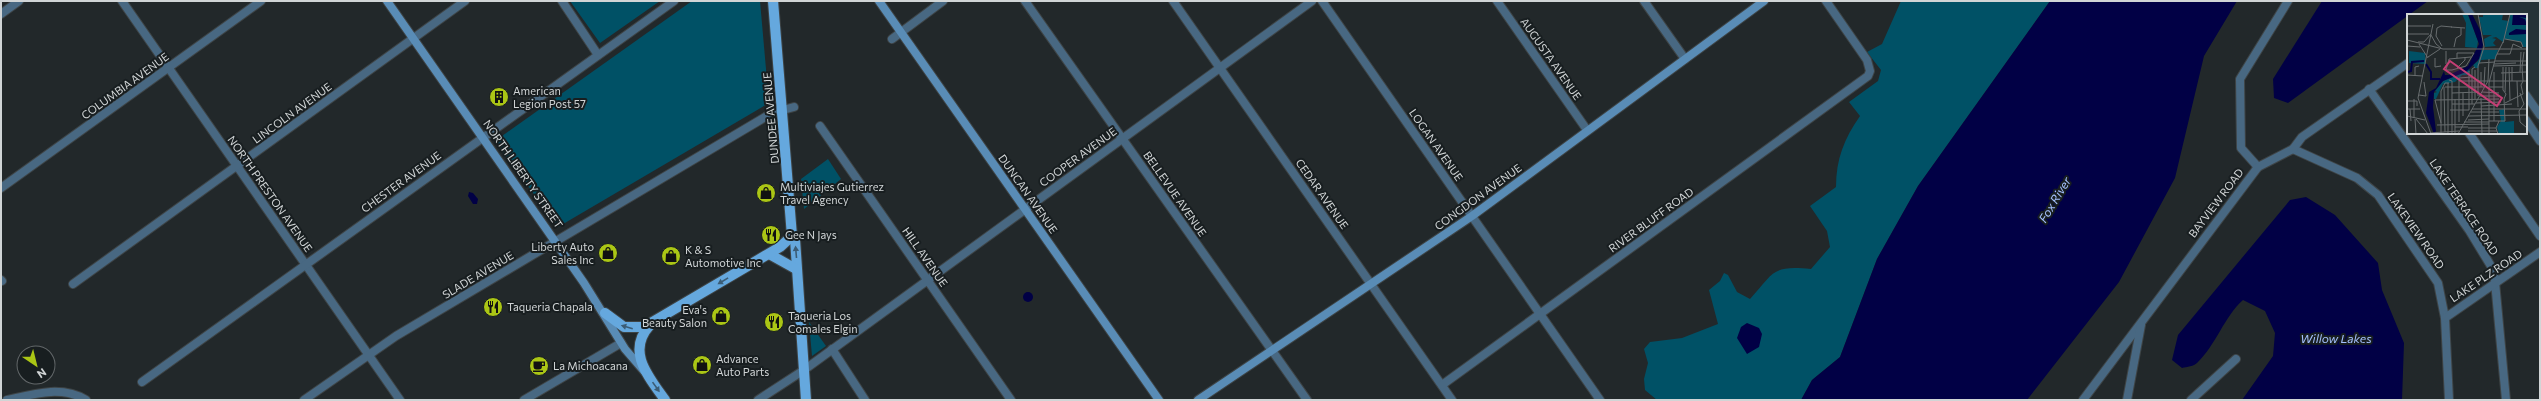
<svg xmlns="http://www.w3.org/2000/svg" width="2541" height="401" font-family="Commissioner,sans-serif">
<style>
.built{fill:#253237}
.green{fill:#005166}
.water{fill:#010045}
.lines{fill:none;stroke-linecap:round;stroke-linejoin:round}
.street-casing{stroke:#3e4446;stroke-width:10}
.secondary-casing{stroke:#3e4446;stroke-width:10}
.primary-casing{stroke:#3e4446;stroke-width:12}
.street{stroke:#486882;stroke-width:8}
.secondary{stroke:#598cb6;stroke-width:8}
.primary{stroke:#65a8de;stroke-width:10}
.oneway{fill:#3b5c75}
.labels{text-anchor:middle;stroke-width:4;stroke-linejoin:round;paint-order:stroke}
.street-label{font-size:11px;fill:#d1d5d6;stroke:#181e20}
.poi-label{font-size:11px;fill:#d1d5d6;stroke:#181e20;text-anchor:start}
.water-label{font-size:12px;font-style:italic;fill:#a5c1fe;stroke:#181e20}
.inset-river{fill:none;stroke:#010045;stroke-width:2}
.inset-road{fill:none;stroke:#686d6f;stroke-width:1}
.view{fill:#c53e74;fill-opacity:0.15;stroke:#c53e74;stroke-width:2}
.inset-edge{fill:none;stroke:#d1d5d6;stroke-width:2}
</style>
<rect width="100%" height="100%" fill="#22282a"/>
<polygon class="built" points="2454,1 2540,1 2540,125 2526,105 2526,15 2464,15"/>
<g class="green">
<polygon points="570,1 660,1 600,43"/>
<polygon points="692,1 760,1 769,103 558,227 495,141"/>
<path d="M1901 1H2050L1918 186 1877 259 1840 357 1812 380 1801 400H1657L1645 390 1644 379 1648 363 1644 349 1650 342 1682 338 1718 324 1709 290 1720 281 1724 273 1728 275 1737 292 1750 299C1774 273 1771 265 1811 269L1830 247 1827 231 1810 206 1836 187C1836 159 1844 139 1860 116L1849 102 1878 81 1881 70 1867 52 1882 44Z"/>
<polygon points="828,159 841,179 804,209 801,179"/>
<polygon points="809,322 826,346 812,356"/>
</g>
<g class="water">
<polygon points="2050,1 2237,1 2204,56 2175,178 2119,282 2027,400 1801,400 1812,380 1840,357 1877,259 1918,186"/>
<polygon points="2322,1 2428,1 2288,103 2274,98 2273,79"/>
<polygon points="469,192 473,193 478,199 477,204 473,204 468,196"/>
<path d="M2306 197 2335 215 2378 263 2382 290 2404 343 2402 400H2242L2273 356 2275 333 2265 311 2243 300C2224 317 2216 345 2197 363 2194 366 2187 367 2182 368L2172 360 2178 335 2290 200Z"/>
<circle cx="1028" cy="297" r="5"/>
<polygon points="1747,323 1759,328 1762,334 1759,347 1747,354 1737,338 1741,327"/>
</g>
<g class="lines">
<defs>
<g id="street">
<polyline points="122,1 400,400"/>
<polyline points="562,1 598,55"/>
<polyline points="1025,1 1307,400"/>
<polyline points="1173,1 1452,400"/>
<polyline points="1322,1 1600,400"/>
<polyline points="1497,1 1587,130"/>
<polyline points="1644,1 1685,59"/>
<polyline points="2461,1 2471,15"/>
<polyline points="1,14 19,1"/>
<polyline points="892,39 943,1"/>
<polyline points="2369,89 2469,230 2494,271 2506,400"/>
<polyline points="2526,95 2540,115"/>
<polyline points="2526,120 2540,141"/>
<polyline points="820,126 1011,400"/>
<polyline points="2469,133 2540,236"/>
<polyline points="2293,149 2357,178 2378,195 2438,283 2445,318 2449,400"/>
<polyline points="2258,167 2241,148 2240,79 2288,1"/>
<polyline points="1,188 261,1"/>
<polyline points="1,280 2,281"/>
<polyline points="73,284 465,1"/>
<polyline points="2445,318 2540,252"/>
<polyline points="832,349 865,400"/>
<polyline points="142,382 674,1"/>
<polyline points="1442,385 1868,76 1870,71 1867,60 1826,1"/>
<path d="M7 400C33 394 62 385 86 400"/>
<polyline points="304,400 396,336 772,113 794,107"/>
<polyline points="524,400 621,343"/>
<polyline points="758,400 804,370 1312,1"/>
<polyline points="2083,400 2258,167 2293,149 2302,137 2408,63"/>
<polyline points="2127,400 2141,325"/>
<polyline points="2191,400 2236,359"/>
</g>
<g id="secondary">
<polyline points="387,1 584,283 625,349 644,371"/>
<polyline points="879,1 1159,400"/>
<polyline points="1198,400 1472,216 1764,1"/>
</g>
<g id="primary">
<polyline points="773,1 792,236 795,239 806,400"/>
<polyline points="769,254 796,269"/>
<polyline points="605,313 624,327 644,327 780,247 792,236"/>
<path d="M650 325C626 351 648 376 665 400"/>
</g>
</defs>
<use href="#street" class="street-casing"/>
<use href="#secondary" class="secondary-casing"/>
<use href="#primary" class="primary-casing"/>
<use href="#street" class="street"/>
<use href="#secondary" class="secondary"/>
<use href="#primary" class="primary"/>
</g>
<defs><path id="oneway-solid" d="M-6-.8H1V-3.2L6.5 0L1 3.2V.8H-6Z"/></defs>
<g class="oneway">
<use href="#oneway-solid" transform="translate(796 252) rotate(-95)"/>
<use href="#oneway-solid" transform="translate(723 281) rotate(149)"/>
<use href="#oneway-solid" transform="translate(627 327) rotate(-164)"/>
<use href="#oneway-solid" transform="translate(656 387) rotate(55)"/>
</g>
<defs>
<symbol id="building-disc" viewBox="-11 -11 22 22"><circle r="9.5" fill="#abc615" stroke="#181e20"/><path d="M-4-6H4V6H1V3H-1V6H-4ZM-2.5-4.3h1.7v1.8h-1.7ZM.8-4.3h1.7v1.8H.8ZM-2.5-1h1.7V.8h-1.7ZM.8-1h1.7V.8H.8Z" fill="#111"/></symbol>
<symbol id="shop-disc" viewBox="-11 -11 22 22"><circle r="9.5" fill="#abc615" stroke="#181e20"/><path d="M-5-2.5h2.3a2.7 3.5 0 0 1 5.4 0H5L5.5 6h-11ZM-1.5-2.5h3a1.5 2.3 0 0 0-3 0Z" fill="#111"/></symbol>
<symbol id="restaurant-disc" viewBox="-11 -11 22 22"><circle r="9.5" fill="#abc615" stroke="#181e20"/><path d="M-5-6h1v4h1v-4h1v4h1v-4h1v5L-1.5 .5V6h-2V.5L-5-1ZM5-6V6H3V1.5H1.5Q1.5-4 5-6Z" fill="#111"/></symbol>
<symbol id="cafe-disc" viewBox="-11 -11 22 22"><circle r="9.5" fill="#abc615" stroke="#181e20"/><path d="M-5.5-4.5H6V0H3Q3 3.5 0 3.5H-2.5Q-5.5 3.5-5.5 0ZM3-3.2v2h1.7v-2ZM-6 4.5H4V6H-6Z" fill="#111"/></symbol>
</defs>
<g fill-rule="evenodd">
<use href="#building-disc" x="488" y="86" width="22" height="22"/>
<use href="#shop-disc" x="755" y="182" width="22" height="22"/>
<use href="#restaurant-disc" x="760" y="224" width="22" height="22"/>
<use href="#shop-disc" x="597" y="242" width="22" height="22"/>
<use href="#shop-disc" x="660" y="245" width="22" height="22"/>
<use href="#restaurant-disc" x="482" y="296" width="22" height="22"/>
<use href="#shop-disc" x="710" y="305" width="22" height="22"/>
<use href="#restaurant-disc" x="763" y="311" width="22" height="22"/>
<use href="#shop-disc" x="691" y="354" width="22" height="22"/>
<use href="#cafe-disc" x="528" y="355" width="22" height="22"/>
</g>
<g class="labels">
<g class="street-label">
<text transform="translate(1551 59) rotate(55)" y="4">AUGUSTA AVENUE</text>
<text transform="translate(125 86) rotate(-36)" y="4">COLUMBIA AVENUE</text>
<text transform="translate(292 113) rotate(-36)" y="4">LINCOLN AVENUE</text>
<text transform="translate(771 118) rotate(-95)" y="4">DUNDEE AVENUE</text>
<text transform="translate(1436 145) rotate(55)" y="4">LOGAN AVENUE</text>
<text transform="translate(1078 157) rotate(-36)" y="4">COOPER AVENUE</text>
<text transform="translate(523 174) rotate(55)" y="4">NORTH LIBERTY STREET</text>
<text transform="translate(401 182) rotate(-36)" y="4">CHESTER AVENUE</text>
<text transform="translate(270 194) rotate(55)" y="4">NORTH PRESTON AVENUE</text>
<text transform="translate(1028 194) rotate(55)" y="4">DUNCAN AVENUE</text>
<text transform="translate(1175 194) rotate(55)" y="4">BELLEVUE AVENUE</text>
<text transform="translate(1322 194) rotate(55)" y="4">CEDAR AVENUE</text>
<text transform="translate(1478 197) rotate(-36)" y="4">CONGDON AVENUE</text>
<text transform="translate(2216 203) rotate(-53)" y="4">BAYVIEW ROAD</text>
<text transform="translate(2464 207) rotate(56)" y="4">LAKE TERRACE ROAD</text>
<text transform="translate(1651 220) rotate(-36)" y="4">RIVER BLUFF ROAD</text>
<text transform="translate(2416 231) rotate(55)" y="4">LAKEVIEW ROAD</text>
<text transform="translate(925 257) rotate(55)" y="4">HILL AVENUE</text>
<text transform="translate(478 275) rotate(-31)" y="4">SLADE AVENUE</text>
<text transform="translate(2486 276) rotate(-34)" y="4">LAKE PLZ ROAD</text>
</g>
<g class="poi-label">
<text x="513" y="95">American<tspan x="513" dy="13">Legion Post 57</tspan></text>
<text x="780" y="191">Multiviajes Gutierrez<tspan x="780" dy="13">Travel Agency</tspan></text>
<text x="785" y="239">Gee N Jays</text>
<text x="594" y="251" text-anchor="end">Liberty Auto<tspan x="594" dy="13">Sales Inc</tspan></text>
<text x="685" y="254">K &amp; S<tspan x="685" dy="13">Automotive Inc</tspan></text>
<text x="507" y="311">Taqueria Chapala</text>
<text x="707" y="314" text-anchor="end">Eva's<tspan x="707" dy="13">Beauty Salon</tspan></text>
<text x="788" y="320">Taqueria Los<tspan x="788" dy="13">Comales Elgin</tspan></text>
<text x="716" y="363">Advance<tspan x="716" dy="13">Auto Parts</tspan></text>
<text x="553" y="370">La Michoacana</text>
</g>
<g class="water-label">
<text transform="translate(2055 200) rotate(-59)" y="4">Fox River</text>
<text x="2336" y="343">Willow Lakes</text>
</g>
</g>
<g transform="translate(2407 14)">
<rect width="120" height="120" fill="#22282a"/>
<path d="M55 0 61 1 71 27 70 34 58 33 59 9ZM76 0H96L95 6 102 7 103 0H120V33H115V28L98 25 96 28 89 23 85 24 89 25 86 29 89 32 78 33 77 25 85 21H76L72 3H76ZM74 36H91L88 45 74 46 71 54H68L66 51 71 47ZM2 37 18 39 19 50 2 49ZM61 55 63 56 61 61H55L48 68 36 70 29 85H27V79L30 78 28 77 36 67ZM97 95 98 108 107 107V120H92L90 113 94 107 92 96Z" fill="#005166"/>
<path d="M61 0H65L74 18 76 31 72 45 59 58 36 67 27 78 26 93 29 117 27 120 19 99 22 78 29 74 37 57 38 61H42L61 52 72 30ZM106 0 120 1 119 4 112 3 118 5 120 11H105ZM109 15 120 16V20L102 21V19Z" fill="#010045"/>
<path class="inset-river" d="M19 50 24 58V65H33M1 58 4 57 5 48 17 47"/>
<path class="inset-road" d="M71 0 77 33 71 52V82M0 12H24M44 13 58 14M0 20H22M24 21 29 30 34 34M98 25 114 28 116 33M0 26 36 35H120M11 28H17L24 20M96 29 103 0M12 30 21 44M0 32 13 33M35 32 29 22 30 14 34 12 45 13M47 33 49 24 54 21V14M90 40H103L106 30 115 34M21 43 33 35M28 44V53L34 52M42 45 39 56H45L59 52 67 39H50V44M42 45 64 43M88 47H120M72 49 88 48M39 50V37M87 50 109 49M86 52 120 51M102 53 103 86M50 54 58 46V43M68 56V85M87 58V107M113 58 114 38M94 59 119 58M0 61 16 62M8 62V53L12 52M42 66 45 67V120M52 67H120M81 67 82 45M105 67V53M110 67 111 93M77 72 78 53M37 73 38 118M38 73H77M74 73V58M82 73H96M34 77 38 69H42M75 78 92 79M98 78 99 53M45 79 72 78M113 79 117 90 112 97 113 108 120 114M12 81 19 82 17 68M73 82H92M74 84 75 120M7 85V104M0 87H10V92M69 89 94 88M98 89 116 80 114 71 116 67 115 53 117 38M45 90H68M65 90V55L68 53M74 92 105 90M0 95H13M3 95 4 107M65 95H120M43 96H62M62 96V57M64 98H92M0 102 18 106M56 102V79M61 102 120 101M8 105 9 120M9 105 21 120M61 106 82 105M82 107H98L97 85 99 80 96 76V53M52 108V64L65 63M57 108H82M34 109 28 86 92 85M30 111 82 110M48 113H61M61 114H89M61 117H90M23 119 52 117M34 119V77M24 120 11 84 26 10M41 120V69M48 120V85M51 120 81 67M82 120V69L89 42 96 28M91 120 89 114 92 107"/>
<path class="view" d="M43 47 95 84 90 92 37 55Z"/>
<rect width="120" height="120" class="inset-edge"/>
</g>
<rect width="2541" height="401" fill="none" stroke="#d1d5d6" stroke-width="4"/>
<g transform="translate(36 365) rotate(145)"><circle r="19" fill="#181e20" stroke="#626769"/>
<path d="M0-3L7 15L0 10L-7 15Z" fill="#abc615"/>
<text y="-6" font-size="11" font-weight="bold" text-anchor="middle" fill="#d1d5d6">N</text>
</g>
</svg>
